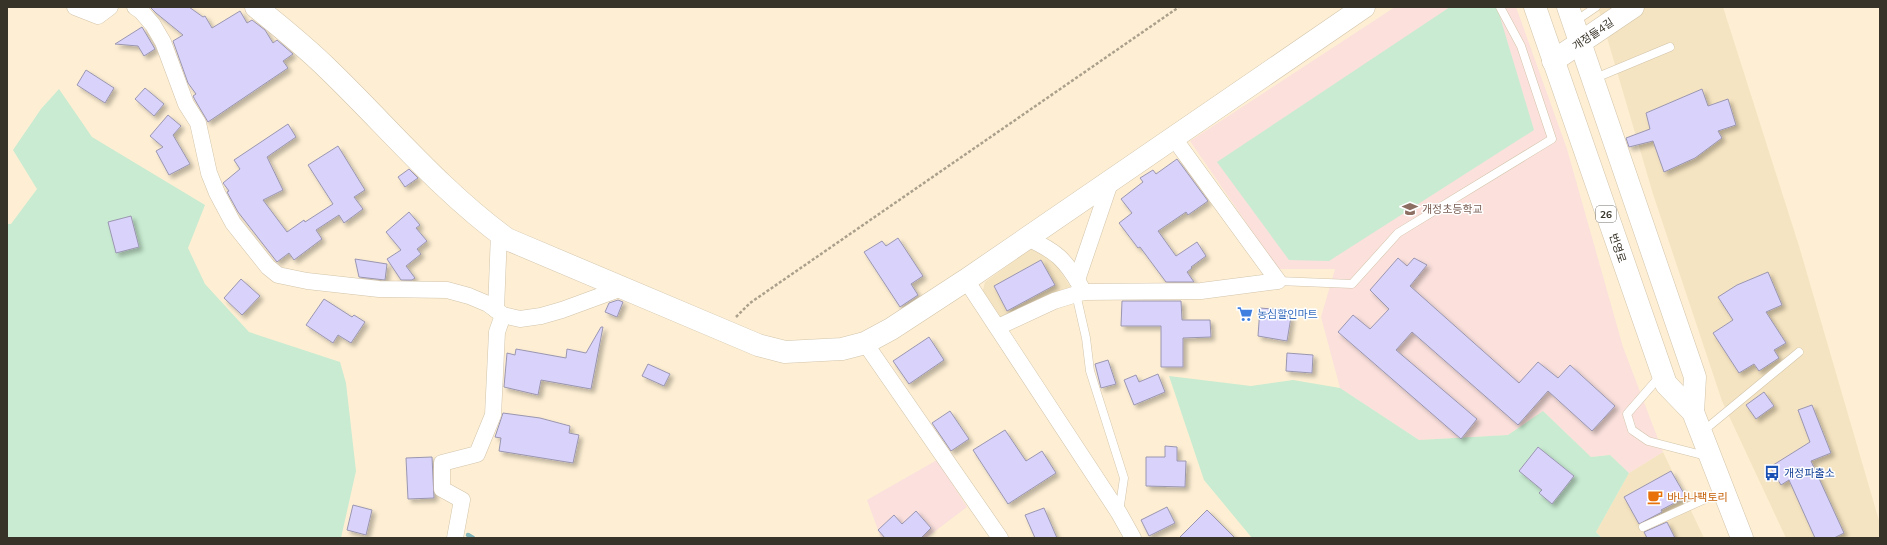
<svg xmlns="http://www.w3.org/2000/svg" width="1887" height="545" font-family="Mulish,'Noto Sans KR',sans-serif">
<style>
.built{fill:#f5e4c1}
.industrial{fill:#fbe0dd}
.education{fill:#fbe0dc}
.green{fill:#c8ebd1}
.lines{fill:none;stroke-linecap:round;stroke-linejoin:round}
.stream{stroke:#83b7bb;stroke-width:4.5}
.building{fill:#d9d3fb;stroke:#9a96b0;filter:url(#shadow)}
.lane-casing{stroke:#d2c4aa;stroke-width:9}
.street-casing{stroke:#d2c4aa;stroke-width:17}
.secondary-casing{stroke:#d2c4aa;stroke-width:23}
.primary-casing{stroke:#d2c4aa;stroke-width:23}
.path{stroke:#aba08c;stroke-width:2.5;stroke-dasharray:3 2;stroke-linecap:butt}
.lane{stroke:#fff;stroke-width:8}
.street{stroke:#fff;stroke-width:16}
.secondary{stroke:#fff;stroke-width:22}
.primary{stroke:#fff;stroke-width:22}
.labels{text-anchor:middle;stroke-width:3;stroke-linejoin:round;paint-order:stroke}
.shield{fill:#fff;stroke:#747068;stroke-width:1}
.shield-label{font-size:10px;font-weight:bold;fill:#383328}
.street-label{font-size:11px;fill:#383328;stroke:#fff}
.education-label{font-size:11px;fill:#785e54;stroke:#fff;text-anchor:start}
.shop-label{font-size:11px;fill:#366cbe;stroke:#fff;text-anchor:start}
.transit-label{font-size:11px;fill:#164399;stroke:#fff;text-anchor:start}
.food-label{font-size:11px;fill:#c56008;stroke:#fff;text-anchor:start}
</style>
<defs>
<filter id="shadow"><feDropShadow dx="3.5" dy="3.5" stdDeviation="2" flood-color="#0004"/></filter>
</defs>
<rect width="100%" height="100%" fill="#feefd4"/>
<g class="built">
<polygon points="1598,7 1723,7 1799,246 1880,524 1880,538 1786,538 1722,401 1653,194"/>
<polygon points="1033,247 1051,257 1071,288 1000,320 982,294 985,282"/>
<polygon points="1663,452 1704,538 1602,538 1596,532 1629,473"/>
</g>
<polygon class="industrial" points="937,460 967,507 926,538 881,538 867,500"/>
<polygon class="education" points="1395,7 1516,7 1567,149 1623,347 1663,452 1629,473 1610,455 1591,457 1543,411 1508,435 1419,440 1340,388 1321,317 1335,269 1278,269 1190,141"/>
<g class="green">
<polygon points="1450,7 1497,7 1534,130 1329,261 1289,260 1217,162"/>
<polygon points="59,89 92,137 205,205 188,248 205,284 249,332 340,362 346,383 356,471 341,538 7,538 7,224 11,224 37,189 13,150 41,109"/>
<polygon points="1169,376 1251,386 1293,380 1340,388 1419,440 1508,435 1543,411 1591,457 1610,455 1629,473 1596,532 1602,538 1252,538 1204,480"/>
</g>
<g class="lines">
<polyline class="stream" points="468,535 473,538"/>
</g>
<g class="building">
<polygon points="150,7 189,7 203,17 205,16 212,28 240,11 247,23 252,20 265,30 273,43 277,40 293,54 283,61 288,68 208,122 195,100 193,96 196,94 188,83 173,41 183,35 156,13"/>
<polygon points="142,27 155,49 144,56 138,46 115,44"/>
<polygon points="86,70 114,88 105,103 77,85"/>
<polygon points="145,88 164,104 154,116 135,99"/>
<polygon points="1702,89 1708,106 1728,99 1736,125 1718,131 1722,138 1695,158 1664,172 1653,141 1629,147 1626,138 1650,129 1646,113"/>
<polygon points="168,115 181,126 173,135 190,164 169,175 156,151 163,147 150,136"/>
<polygon points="288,124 296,137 267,157 283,190 263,200 287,232 304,220 305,222 333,204 308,165 338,146 365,190 354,197 363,209 344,223 339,215 316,230 322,239 294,260 289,253 277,262 238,212 227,192 229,191 223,183 240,169 234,160"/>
<polygon points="1177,159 1208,201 1188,215 1186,212 1158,231 1176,256 1197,242 1206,256 1191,267 1192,268 1187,272 1194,282 1166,282 1140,247 1138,248 1119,223 1132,213 1121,199 1143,182 1140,178 1153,170 1156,174"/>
<polygon points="409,169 418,178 405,187 398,177"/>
<polygon points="409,212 420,225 416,228 427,241 417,249 421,254 406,266 415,278 412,280 401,280 387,259 401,250 386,232"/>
<polygon points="131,216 139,247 116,253 108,222"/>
<polygon points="898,238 923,276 911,284 918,295 900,307 864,252 882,241 886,246"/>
<polygon points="1398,258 1407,266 1414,258 1427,265 1410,286 1519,383 1538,362 1558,378 1570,365 1615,406 1592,431 1548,391 1518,425 1412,332 1396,350 1477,419 1461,439 1338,332 1353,315 1370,329 1389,309 1370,290"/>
<polygon points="355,259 387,264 385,280 359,277"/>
<polygon points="1041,260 1055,285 1007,311 994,286"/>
<polygon points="1768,272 1782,305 1766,312 1786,343 1774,350 1779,358 1759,371 1754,364 1739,373 1713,333 1733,320 1718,297 1737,285"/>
<polygon points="241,279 260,296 242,315 224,298"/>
<polygon points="324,299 352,317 354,315 365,322 351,343 338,335 333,343 306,325"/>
<polygon points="618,300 623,302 617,317 605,312 609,303"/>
<polygon points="1122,301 1181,301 1182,320 1210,320 1211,337 1183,338 1183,367 1161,367 1161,326 1121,326"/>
<polygon points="1260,308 1284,310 1284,315 1291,317 1287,341 1258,336"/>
<polygon points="601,327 603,327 591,389 541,380 538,395 504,387 507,353 515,355 516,349 566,358 567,349 586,353"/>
<polygon points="929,337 944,360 909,384 893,361"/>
<polygon points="1287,353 1313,355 1312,373 1286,371"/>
<polygon points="1108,360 1116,384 1101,388 1095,364"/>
<polygon points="648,364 670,374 664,386 642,376"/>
<polygon points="1158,374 1165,392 1134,405 1124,380 1136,375 1139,382"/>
<polygon points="1764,392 1774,406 1756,419 1746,405"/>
<polygon points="1812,405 1831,453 1811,461 1844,533 1834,538 1815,538 1789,480 1781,485 1770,467 1810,442 1798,410"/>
<polygon points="950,411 969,439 951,451 932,423"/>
<polygon points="503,413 540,418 570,426 569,433 579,435 573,463 499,451 501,438 495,437"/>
<polygon points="1005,430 1026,461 1042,451 1056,473 1008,504 973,450"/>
<polygon points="1165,446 1177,447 1177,461 1186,461 1185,487 1146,486 1146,457 1165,457"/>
<polygon points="1538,447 1574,476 1552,504 1539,493 1542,490 1519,471"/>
<polygon points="432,457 434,498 408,499 406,458"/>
<polygon points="1671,471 1686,497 1661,510 1662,512 1639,524 1624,497"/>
<polygon points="353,505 372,510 366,535 347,530"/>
<polygon points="1167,507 1175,523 1149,536 1141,520"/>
<polygon points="1044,508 1057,538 1035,538 1025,515"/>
<polygon points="1207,510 1235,538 1179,538"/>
<polygon points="916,511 931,528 921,538 885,538 878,530 894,515 902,524"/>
<polygon points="1667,522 1675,538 1647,538 1644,532"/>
</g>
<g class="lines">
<defs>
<g id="lane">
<polyline points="1574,22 1596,7"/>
<polyline points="1593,79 1670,47"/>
<polyline points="1278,281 1352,284 1398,233 1552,139 1521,46 1500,7"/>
<polyline points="1076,294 1086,338 1090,371 1124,478 1119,512"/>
<polyline points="1661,375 1627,414 1632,430 1648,441 1706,456"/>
<polyline points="1702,432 1799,352"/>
<polyline points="1643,527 1723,491"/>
</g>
<g id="street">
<polyline points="75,7 98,16 110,7"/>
<polyline points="135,7 141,11 153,25 163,42 186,104 198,123 209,173 217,193 233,223 268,267 278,275 307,281 379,289 447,290 469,296 488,304 503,315 520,319 541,316 562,310 622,288"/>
<path d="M1027 238C1056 251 1065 259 1081 287"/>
<polyline points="966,280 1119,513 1133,538"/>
<polyline points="1077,280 1111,180"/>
<polyline points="496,310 499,233"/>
<polyline points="998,327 1054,301 1083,292 1201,291 1278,281 1173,137"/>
<polyline points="865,343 1000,538"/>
<polyline points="455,538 462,500 442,489 442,463 477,454 493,415 497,332 503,315"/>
</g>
<g id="secondary">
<path d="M256 7C281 27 307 48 329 70 388 127 441 191 507 239L758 345 785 352 842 349 865 343 891 329 966 280 1364 7"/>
<polyline points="1553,61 1633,7"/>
</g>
<g id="primary">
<polyline points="1535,7 1666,384 1693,412 1742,538"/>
<polyline points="1568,7 1695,377 1693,412"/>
</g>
</defs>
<use href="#lane" class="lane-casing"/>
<use href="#street" class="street-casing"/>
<use href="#secondary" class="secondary-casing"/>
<use href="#primary" class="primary-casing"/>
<polyline class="path" points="736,317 750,303 1179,7"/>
<use href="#lane" class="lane"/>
<use href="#street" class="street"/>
<use href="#secondary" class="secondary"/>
<use href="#primary" class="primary"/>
</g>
<defs>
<symbol id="school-bare" viewBox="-9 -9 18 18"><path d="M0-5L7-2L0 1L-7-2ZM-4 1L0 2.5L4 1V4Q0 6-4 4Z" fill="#8d6e63" stroke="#fff" stroke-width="2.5" paint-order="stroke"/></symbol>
<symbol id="supermarket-bare" viewBox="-9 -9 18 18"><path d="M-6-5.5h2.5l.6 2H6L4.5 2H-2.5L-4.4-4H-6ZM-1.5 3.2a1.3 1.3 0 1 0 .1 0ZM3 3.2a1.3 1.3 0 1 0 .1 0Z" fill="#3f7fe0" stroke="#fff" stroke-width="2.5" paint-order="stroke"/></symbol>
<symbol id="bus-bare" viewBox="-9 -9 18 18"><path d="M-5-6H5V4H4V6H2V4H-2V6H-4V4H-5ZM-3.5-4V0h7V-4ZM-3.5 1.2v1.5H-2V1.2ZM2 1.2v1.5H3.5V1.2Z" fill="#1a4fb4" stroke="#fff" stroke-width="2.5" paint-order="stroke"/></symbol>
<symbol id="cafe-bare" viewBox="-9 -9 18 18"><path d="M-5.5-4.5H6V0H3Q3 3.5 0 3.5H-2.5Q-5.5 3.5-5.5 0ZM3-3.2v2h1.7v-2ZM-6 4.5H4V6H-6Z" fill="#e8710a" stroke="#fff" stroke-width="2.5" paint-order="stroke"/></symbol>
</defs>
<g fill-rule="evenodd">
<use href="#school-bare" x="1399" y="198" width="22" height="22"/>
<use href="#supermarket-bare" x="1234" y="303" width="22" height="22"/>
<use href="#bus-bare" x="1761" y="462" width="22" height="22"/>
<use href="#cafe-bare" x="1644" y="486" width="22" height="22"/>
</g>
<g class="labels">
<rect class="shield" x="1596" y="206" width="20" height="16" rx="3"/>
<g class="shield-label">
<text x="1606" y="218">26</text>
</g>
<g class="street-label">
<text transform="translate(1593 34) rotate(-34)" y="4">개정들4길</text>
<text transform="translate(1618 248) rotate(71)" y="4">번영로</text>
</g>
<g class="education-label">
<text x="1422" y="213">개정초등학교</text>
</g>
<g class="shop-label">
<text x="1257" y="318">농심할인마트</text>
</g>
<g class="transit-label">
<text x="1784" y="477">개정파출소</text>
</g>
<g class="food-label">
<text x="1667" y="501">바나나팩토리</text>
</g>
</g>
<rect width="1887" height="545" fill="none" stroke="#383328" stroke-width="16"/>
</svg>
